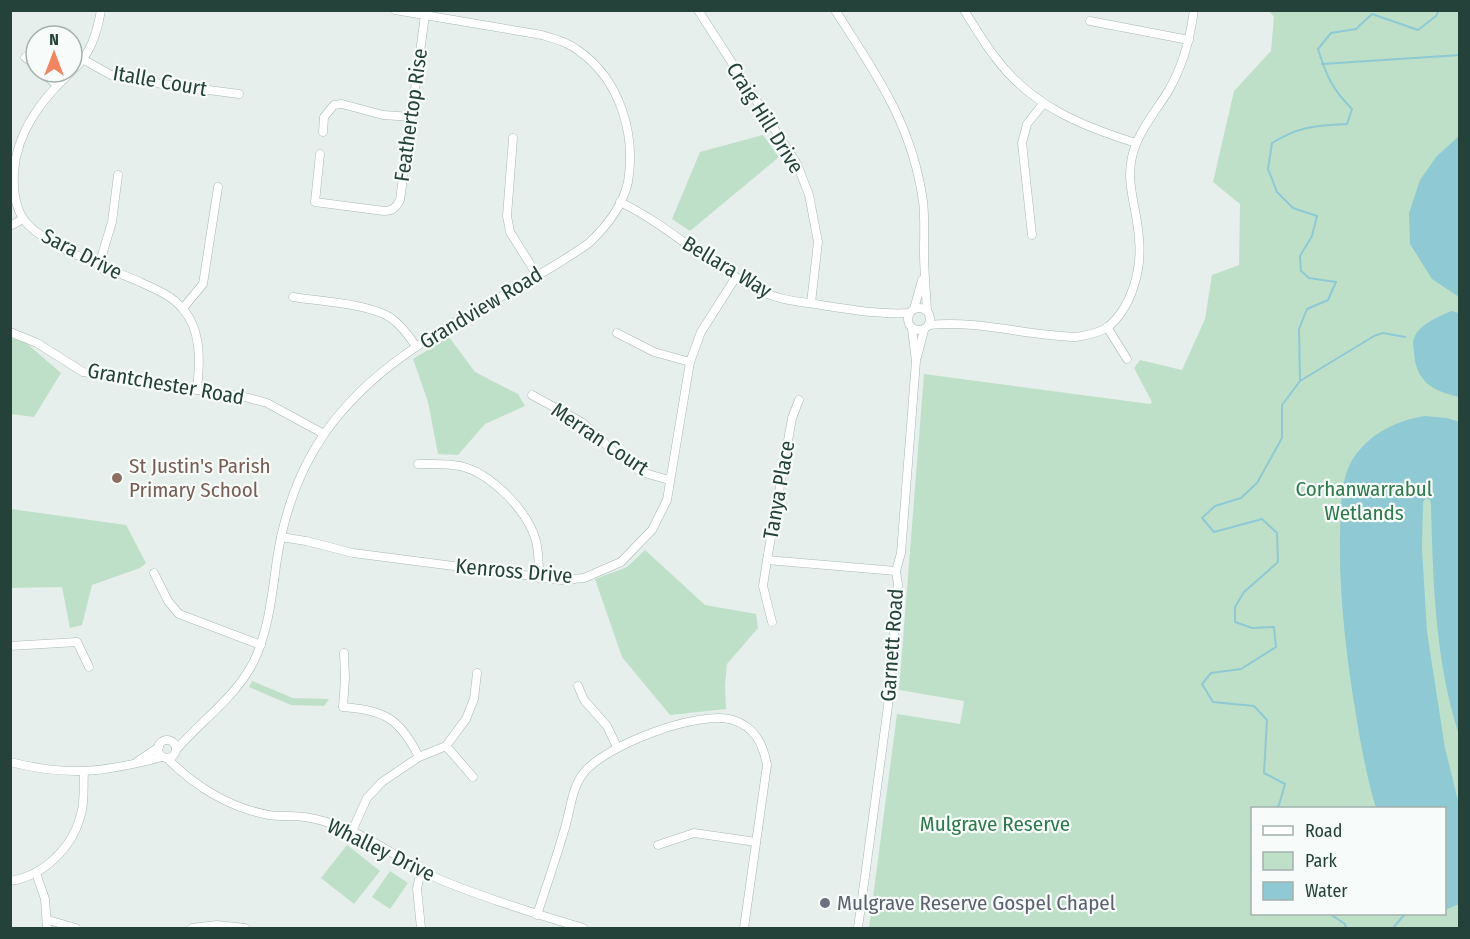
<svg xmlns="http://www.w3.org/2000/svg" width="1470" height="939" font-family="'Fira Sans Condensed',sans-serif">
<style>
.green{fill:#bfe0c8;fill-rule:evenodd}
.water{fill:#8ec9d4}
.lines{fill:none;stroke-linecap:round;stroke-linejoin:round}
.stream{stroke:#8ec9d4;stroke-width:2}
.street-casing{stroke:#a8b8b2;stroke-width:9}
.street{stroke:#fff;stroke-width:8}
.education-dot{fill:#8d6e63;stroke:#f7fbf9;stroke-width:2}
.worship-dot{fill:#6b7280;stroke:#f7fbf9;stroke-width:2}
.labels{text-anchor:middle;stroke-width:4.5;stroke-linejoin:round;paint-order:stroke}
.street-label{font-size:21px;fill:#24423a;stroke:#f7fbf9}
.education-label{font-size:21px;fill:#785e54;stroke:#f7fbf9;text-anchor:start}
.park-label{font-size:21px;fill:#2d7a4b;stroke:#f7fbf9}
.worship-label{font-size:21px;fill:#5b616d;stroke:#f7fbf9;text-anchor:start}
</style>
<rect width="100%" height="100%" fill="#e6efeb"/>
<g class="green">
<path d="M1269 11H1459V928H869L897 714 960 724 964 701 899 690 924 374 1150 404 1152 402 1134 368 1140 360 1182 370 1205 319 1212 275 1239 265 1240 204 1213 182 1234 91 1271 51 1274 17ZM1252 808H1444V914H1252Z"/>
<polygon points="763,135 779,157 690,231 672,219 700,152"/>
<polygon points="449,337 475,372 518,394 525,406 485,424 458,455 438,454 428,402 413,359"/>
<polygon points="11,338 25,342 61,373 34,417 11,414"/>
<polygon points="11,509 126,525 146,563 140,568 92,585 82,625 70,628 62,587 11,588"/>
<polygon points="645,550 705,605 756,614 758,628 727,664 725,685 726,709 670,715 622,657 595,579 627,567"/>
<polygon points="252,681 293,698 329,699 324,706 291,705 249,687"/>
<polygon points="347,845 380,871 354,904 321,878"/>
<polygon points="390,871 408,883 390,909 372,897"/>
</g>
<g class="water">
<polygon points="1459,136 1459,297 1432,279 1410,244 1409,213 1420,180 1437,156"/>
<path d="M1451 311 1459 313V397C1433 391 1416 382 1414 353 1414 349 1412 342 1414 339 1418 324 1439 317 1451 311Z"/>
<path d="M1425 416 1447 418 1460 422 1459 735C1435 661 1433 581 1431 504L1430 500 1426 498 1423 502 1422 549 1427 632 1445 748 1459 805V904L1445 910 1444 808H1376C1367 778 1361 746 1356 715 1346 655 1339 595 1340 534 1341 513 1340 491 1347 471 1360 438 1393 421 1425 416Z"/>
</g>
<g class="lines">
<g class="stream">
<polyline points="1322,64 1460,55"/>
<polyline points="1300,381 1374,336 1383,333 1405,337"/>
<path d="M1276 808 1279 805 1285 784 1264 773 1267 720 1254 706 1213 702 1202 684 1211 673 1241 669 1276 647 1274 627 1252 628 1235 622V607L1244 592 1278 562 1277 533 1262 519 1214 532 1202 518 1215 506 1241 498 1257 483 1282 438V405L1300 381 1299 329 1307 309 1328 300 1336 282 1309 278 1301 271 1300 256 1312 236 1317 216 1293 208 1277 192 1268 169 1272 143C1300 126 1315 126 1347 124L1352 109C1332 89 1326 75 1318 49L1331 33 1356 29 1372 14 1418 30 1436 16 1439 10"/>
<polyline points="1330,914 1345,924 1346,928"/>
<polyline points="1393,928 1405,914"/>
</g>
<defs>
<g id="street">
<polyline points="698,10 797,164 809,195 818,242 811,303"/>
<path d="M835 10C876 74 912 124 923 201 925 218 924 235 924 252 924 272 926 291 927 311"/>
<path d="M964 10C974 26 984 43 995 57 1030 105 1081 126 1136 143"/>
<polyline points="1090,21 1189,40"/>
<polyline points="25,57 36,66"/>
<polyline points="84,60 113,76 132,80 239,94"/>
<path d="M72 71C90 55 97 34 101 10"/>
<polyline points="42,72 57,85"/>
<path d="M71 72C42 99 17 131 14 172 13 188 15 207 24 220 45 247 108 268 140 282 155 289 171 295 182 308 202 330 200 362 197 390"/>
<polyline points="323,132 324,117 334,105 342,104 383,115 412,117"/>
<polyline points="513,138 507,216 510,232 537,275"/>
<path d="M320 154 315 202 384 211C392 211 396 208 400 200L425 15"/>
<path d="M620 202C670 226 710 267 760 291 781 301 805 302 827 306 855 310 882 315 910 313"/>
<polyline points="10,226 23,219"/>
<polyline points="1032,235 1022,143 1027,124 1043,104"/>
<polyline points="99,265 112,222 118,175"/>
<path d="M293 297C317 301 372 304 391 318 401 325 409 336 416 346"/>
<circle cx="919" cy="319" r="11"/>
<polyline points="183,308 203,284 218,187"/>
<polyline points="914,309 922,280"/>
<path d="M929 325C980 320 1027 336 1077 337 1087 335 1100 333 1108 327 1132 307 1142 269 1139 239 1137 204 1122 179 1136 144 1143 126 1157 109 1167 93 1183 67 1190 40 1194 10"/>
<polyline points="1107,327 1127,359"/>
<polyline points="10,332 37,343 83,372 245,397 267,403 324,434"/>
<polyline points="617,333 654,352 690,362"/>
<polyline points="917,357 924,330"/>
<polyline points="532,395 583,423 613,451 641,472 669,480"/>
<polyline points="799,400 792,418 767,560 896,571"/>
<path d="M418 464C432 464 446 463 460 466 491 473 528 511 536 541 539 553 539 566 539 578"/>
<polyline points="281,537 306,541 353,553 562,580 584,578 621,562 652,530 667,500 690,362 701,332 736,277"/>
<polyline points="767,560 763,586 772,622"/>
<polyline points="154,573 168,601 179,614 261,645"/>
<polyline points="10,646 77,642 89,667"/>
<path d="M344 653 345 678 343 707C385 710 400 719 419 757"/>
<polyline points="578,686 584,700 607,726 617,747"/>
<circle cx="167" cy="749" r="9"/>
<polyline points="446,746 473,777"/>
<path d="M176 750C202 720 236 697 254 661 269 629 272 594 277 559 284 514 299 470 325 433 391 339 499 307 589 243 606 227 623 205 628 182 636 134 620 80 579 51 568 42 555 39 542 35L395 10"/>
<path d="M167 758C194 786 230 808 269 815 282 817 296 815 310 818 323 820 336 825 349 830 381 843 409 866 441 880 487 899 536 914 583 928"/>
<polyline points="138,761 159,747"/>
<path d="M10 762C69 777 105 772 162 757"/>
<polyline points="352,831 367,798 382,782 419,757 446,746 466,719 474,699 477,673"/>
<polyline points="658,845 694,833 756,842"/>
<polyline points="36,873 45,899 47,928"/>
<path d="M10 881C44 876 73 847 81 814 85 801 83 785 84 772"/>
<path d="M537 915C546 887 556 859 564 831 570 813 571 791 582 775 602 746 700 709 733 720 755 727 763 744 767 765L744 928"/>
<polyline points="48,920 76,928"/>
<polyline points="192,928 217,925 245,928"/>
<polyline points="421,928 417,889 421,870"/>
<polyline points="858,928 888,706 898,585 896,571 901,553 916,361 912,329"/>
</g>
</defs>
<use href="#street" class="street-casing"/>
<use href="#street" class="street"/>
</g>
<circle class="education-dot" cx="117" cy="478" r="6"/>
<circle class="worship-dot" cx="825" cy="903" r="6"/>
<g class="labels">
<g class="street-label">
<text transform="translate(160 81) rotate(10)" y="7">Italle Court</text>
<text transform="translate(411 115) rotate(-82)" y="7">Feathertop Rise</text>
<text transform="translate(765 118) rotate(58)" y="7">Craig Hill Drive</text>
<text transform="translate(82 254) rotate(27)" y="7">Sara Drive</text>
<text transform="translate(727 267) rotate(31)" y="7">Bellara Way</text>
<text transform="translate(481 308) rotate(-31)" y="7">Grandview Road</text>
<text transform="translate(166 384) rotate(10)" y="7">Grantchester Road</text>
<text transform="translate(600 439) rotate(34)" y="7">Merran Court</text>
<text transform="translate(779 490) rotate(-80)" y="7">Tanya Place</text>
<text transform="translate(514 571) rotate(5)" y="7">Kenross Drive</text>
<text transform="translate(892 645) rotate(-86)" y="7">Garnett Road</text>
<text transform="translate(381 850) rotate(26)" y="7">Whalley Drive</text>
</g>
<g class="education-label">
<text x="129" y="473">St Justin's Parish<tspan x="129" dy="24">Primary School</tspan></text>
</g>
<g class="park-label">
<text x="1364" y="496">Corhanwarrabul<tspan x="1364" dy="24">Wetlands</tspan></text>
<text x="995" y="831">Mulgrave Reserve</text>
</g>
<g class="worship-label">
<text x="837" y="910">Mulgrave Reserve Gospel Chapel</text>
</g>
</g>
<rect width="1470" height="939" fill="none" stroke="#24423a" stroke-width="24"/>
<rect x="1251" y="807" width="195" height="108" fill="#f7fbf9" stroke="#a3b1ad" stroke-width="1.5"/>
<rect x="1263" y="826" width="30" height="9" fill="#ffffff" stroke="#a3b1ad" stroke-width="1.5"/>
<text x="1305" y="837" font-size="18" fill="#24423a">Road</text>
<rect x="1263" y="852" width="30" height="18" fill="#bfe0c8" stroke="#a3b1ad" stroke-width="1.5"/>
<text x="1305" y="867" font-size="18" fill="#24423a">Park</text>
<rect x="1263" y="882" width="30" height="18" fill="#8ec9d4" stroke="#a3b1ad" stroke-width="1.5"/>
<text x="1305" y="897" font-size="18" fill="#24423a">Water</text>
<g transform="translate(54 54)"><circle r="28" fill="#f7fbf9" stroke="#a3b1ad" stroke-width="1.5"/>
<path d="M0-4.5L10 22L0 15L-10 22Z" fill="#f4845f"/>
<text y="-9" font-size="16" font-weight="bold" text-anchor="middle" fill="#24423a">N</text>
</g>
</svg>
